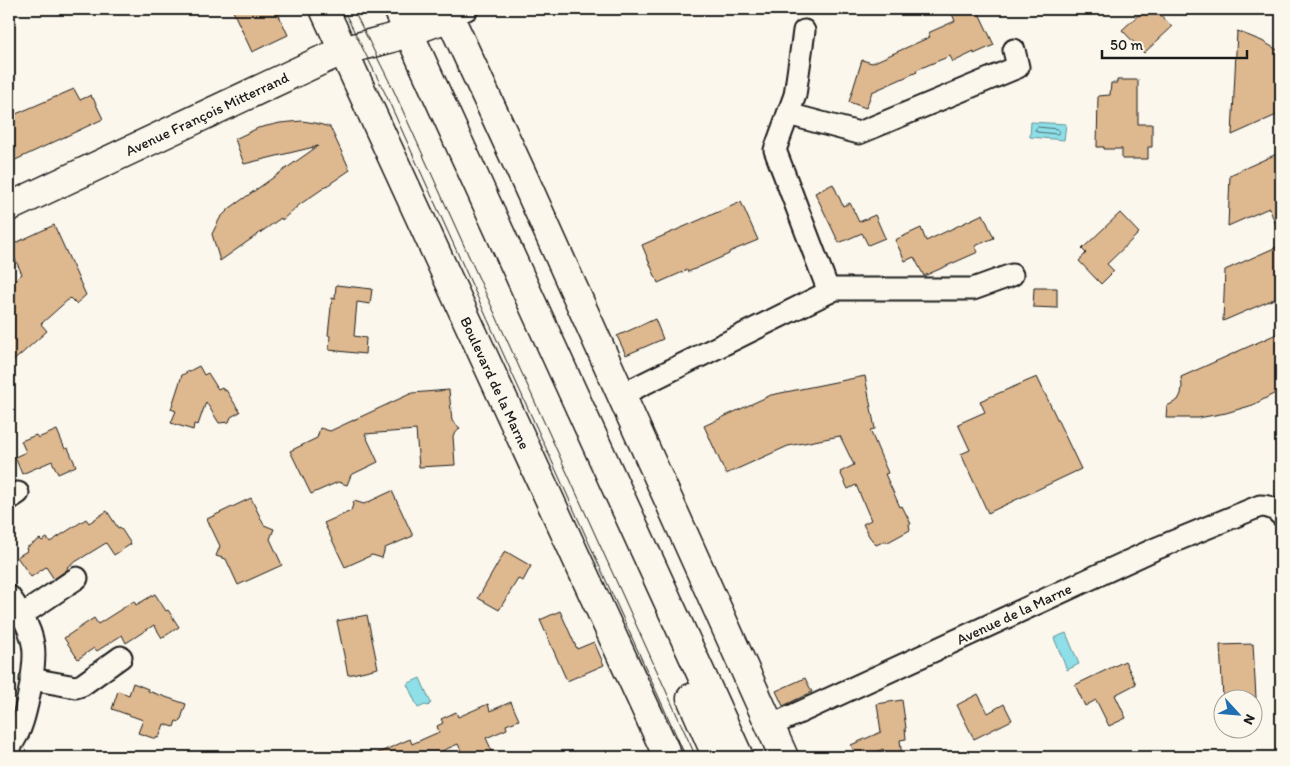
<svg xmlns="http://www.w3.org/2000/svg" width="1290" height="766" font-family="Itim,sans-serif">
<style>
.water{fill:#8edfe8;stroke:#609196}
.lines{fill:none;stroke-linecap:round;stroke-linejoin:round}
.shore{stroke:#4a6a6e;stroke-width:1}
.building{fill:#deb88f;stroke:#1c1c1c}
.minor-casing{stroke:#1c1c1c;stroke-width:25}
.tertiary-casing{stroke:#1c1c1c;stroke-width:31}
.primary-casing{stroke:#1c1c1c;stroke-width:31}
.minor{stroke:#fbf7ec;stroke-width:21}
.tertiary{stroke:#fbf7ec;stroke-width:28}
.primary{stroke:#fbf7ec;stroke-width:28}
.tram{stroke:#1c1c1c;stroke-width:1}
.labels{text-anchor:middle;stroke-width:4.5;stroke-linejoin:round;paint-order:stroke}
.street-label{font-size:15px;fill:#1c1c1c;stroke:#fbf7ec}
</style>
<rect width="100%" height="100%" fill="#fbf7ec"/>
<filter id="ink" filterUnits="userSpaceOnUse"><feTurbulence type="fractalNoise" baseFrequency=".02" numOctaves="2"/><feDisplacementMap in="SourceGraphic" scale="10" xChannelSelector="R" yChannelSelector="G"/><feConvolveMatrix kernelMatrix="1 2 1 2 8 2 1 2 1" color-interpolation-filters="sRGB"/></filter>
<g filter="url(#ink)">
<g class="water">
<polygon points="1031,122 1066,124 1064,140 1030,137"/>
<polygon points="1066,633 1079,664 1067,670 1054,638"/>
<polygon points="420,678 431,703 428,706 425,705 418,708 407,684"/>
</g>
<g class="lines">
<polygon class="shore" points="1038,127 1058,129 1060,132 1057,134 1037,132 1035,130"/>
</g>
<g class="building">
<polygon points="232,9 276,9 288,35 252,52"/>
<polygon points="950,9 977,9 994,45 974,54 974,52 953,62 950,56 916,70 917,72 872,92 866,108 849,102 862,60 872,63 930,37 928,33 955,21"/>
<polygon points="1145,9 1155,9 1172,27 1144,53 1122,30"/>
<polygon points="1237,31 1262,41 1281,52 1281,113 1232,135"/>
<polygon points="1117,80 1138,80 1138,124 1152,124 1152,147 1148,147 1148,159 1122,159 1122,149 1104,149 1104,147 1097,147 1098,96 1110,95 1111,83 1117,83"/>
<polygon points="74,89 80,100 91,95 92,98 93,98 103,119 9,163 9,117"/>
<polygon points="302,121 315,123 330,127 350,170 299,205 282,220 281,218 220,261 212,234 220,218 230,208 318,146 244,164 235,139 258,128 280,123"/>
<polygon points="1281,152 1281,236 1269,208 1228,226 1230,175"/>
<polygon points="833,184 843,206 850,203 859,222 875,215 885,238 868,245 862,233 839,243 815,193"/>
<polygon points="741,202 758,240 729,252 729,254 688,272 687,270 658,283 642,245"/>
<polygon points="1120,213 1139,233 1107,264 1114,271 1101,284 1079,261 1086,253 1082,249"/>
<polygon points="983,214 994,238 975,246 978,252 924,276 914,257 905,261 895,240 921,228 926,241"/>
<polygon points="54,225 86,295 76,304 70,298 41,324 47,331 9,365 9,286 22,274 9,246"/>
<polygon points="1281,245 1281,296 1223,321 1225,270"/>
<polygon points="336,285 372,289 370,304 357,302 354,336 366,338 365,354 329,350 330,336 328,335 332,298 335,299"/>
<polygon points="1034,288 1057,288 1057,308 1033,307"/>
<polygon points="655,319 663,339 626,355 617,336"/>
<polygon points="1281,332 1281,390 1253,405 1226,413 1198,418 1166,418 1167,406 1178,400 1181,394 1182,386 1181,377"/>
<polygon points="199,366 204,375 208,373 218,389 222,387 224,391 226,390 240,412 231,417 229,422 219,423 206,402 198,425 194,424 193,430 171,423 176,411 171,409 182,375"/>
<polygon points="865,376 875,429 870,430 888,473 885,474 900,507 902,506 911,524 909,524 910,530 888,542 885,541 876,545 869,536 863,524 871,520 856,485 848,489 840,472 854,465 840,436 788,446 726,474 704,426 771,395"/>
<polygon points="1037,377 1081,469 988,513 961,454 970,450 958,424 985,412 980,401"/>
<polygon points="449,390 452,421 460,428 453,436 455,465 419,467 416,430 365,434 378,462 351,475 347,485 338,482 311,494 290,451 317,438 320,428 330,431 412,393"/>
<polygon points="57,430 65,449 68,448 76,466 58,474 52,461 22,474 15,457 26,452 21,441 36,435 38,438"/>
<polygon points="392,491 413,536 385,548 382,558 372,555 345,567 324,523 351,511 354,501 364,504"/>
<polygon points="251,498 264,525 274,529 270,539 282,565 238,585 226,559 216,556 220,546 207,519"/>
<polygon points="107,511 118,528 120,527 131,544 114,555 106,543 67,567 68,569 54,579 46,567 31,577 17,557 27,551 26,548 40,539 42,541 47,538 50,542 86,519 89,523"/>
<polygon points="505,551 531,566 523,581 518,579 499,610 478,598"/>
<polygon points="155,594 166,611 168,610 179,627 162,638 154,625 126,643 122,635 97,651 94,648 78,659 64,638 94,618 98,624 134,601 136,605"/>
<polygon points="560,611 577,649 594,642 604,665 567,681 540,620"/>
<polygon points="367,615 378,668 348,675 337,621"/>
<polygon points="1253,644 1256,698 1223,698 1220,645"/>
<polygon points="1125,661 1136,684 1115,695 1126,718 1109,726 1096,700 1085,706 1075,685"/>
<polygon points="805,678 812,692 783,706 776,691"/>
<polygon points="133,683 148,689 148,691 186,704 180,722 176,721 174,727 164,724 159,738 157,737 156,739 138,733 143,720 112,709 118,691 129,695"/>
<polygon points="978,694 988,713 1004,704 1012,720 974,739 957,705"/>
<polygon points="902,700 906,728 905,728 906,739 900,740 902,757 885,757 883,749 864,757 857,757 851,745 881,732 877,704"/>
<polygon points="511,702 519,720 506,725 507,729 486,738 493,753 483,757 464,757 458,744 428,757 369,757 410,739 412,744 439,732 437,726 443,723 441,719 456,712 458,717 488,704 490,711"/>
</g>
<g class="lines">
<defs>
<g id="minor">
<polyline points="450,17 467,9"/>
<polyline points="804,31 795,95 775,150 829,292"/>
<polyline points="788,114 859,133 1018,67 1014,50"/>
<polyline points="621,395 835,289 973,289 1012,275"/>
<polyline points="9,499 18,493"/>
<path d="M9 596C19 610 30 626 33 644 37 662 26 718 17 735 15 739 12 744 9 748"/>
<polyline points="22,615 77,578"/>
<polyline points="31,679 76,687 82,685 121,657"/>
<path d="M770 726 1155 549 1260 506C1268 506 1275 508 1281 515"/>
</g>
<g id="tertiary">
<polyline points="324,9 668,757"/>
<polyline points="446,9 523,176 784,757"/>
<polyline points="9,207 322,60 342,51 392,38 450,17"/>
</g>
<g id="primary">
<polyline points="398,9 739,757"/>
<polyline points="691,698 717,757"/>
</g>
</defs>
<use href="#minor" class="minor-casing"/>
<use href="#tertiary" class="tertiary-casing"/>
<use href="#primary" class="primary-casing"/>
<use href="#minor" class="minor"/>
<use href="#tertiary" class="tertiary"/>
<use href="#primary" class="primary"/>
<g class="tram">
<polyline points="343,9 385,93 686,757"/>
<polyline points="353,9 393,89 696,757"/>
</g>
</g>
</g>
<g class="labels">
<g class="street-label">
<text transform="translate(207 114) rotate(-25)" y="5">Avenue François Mitterrand</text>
<text transform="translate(495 383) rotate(65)" y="5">Boulevard de la Marne</text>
<text transform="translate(1014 614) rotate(-25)" y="5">Avenue de la Marne</text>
</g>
</g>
<rect width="1290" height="766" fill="none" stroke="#fbf7ec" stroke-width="30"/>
<rect x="15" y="15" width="1260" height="736" fill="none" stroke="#1c1c1c" stroke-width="2" filter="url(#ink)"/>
<g transform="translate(1238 714) rotate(116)"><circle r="24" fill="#fbf7ec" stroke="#a29f99"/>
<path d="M0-4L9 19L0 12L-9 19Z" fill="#1f6fb2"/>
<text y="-8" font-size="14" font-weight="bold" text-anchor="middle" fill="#1c1c1c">N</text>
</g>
<path d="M1102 50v8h145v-8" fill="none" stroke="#1c1c1c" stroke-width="2.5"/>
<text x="1110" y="50" font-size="15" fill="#1c1c1c" stroke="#fbf7ec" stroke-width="4" paint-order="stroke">50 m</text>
</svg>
